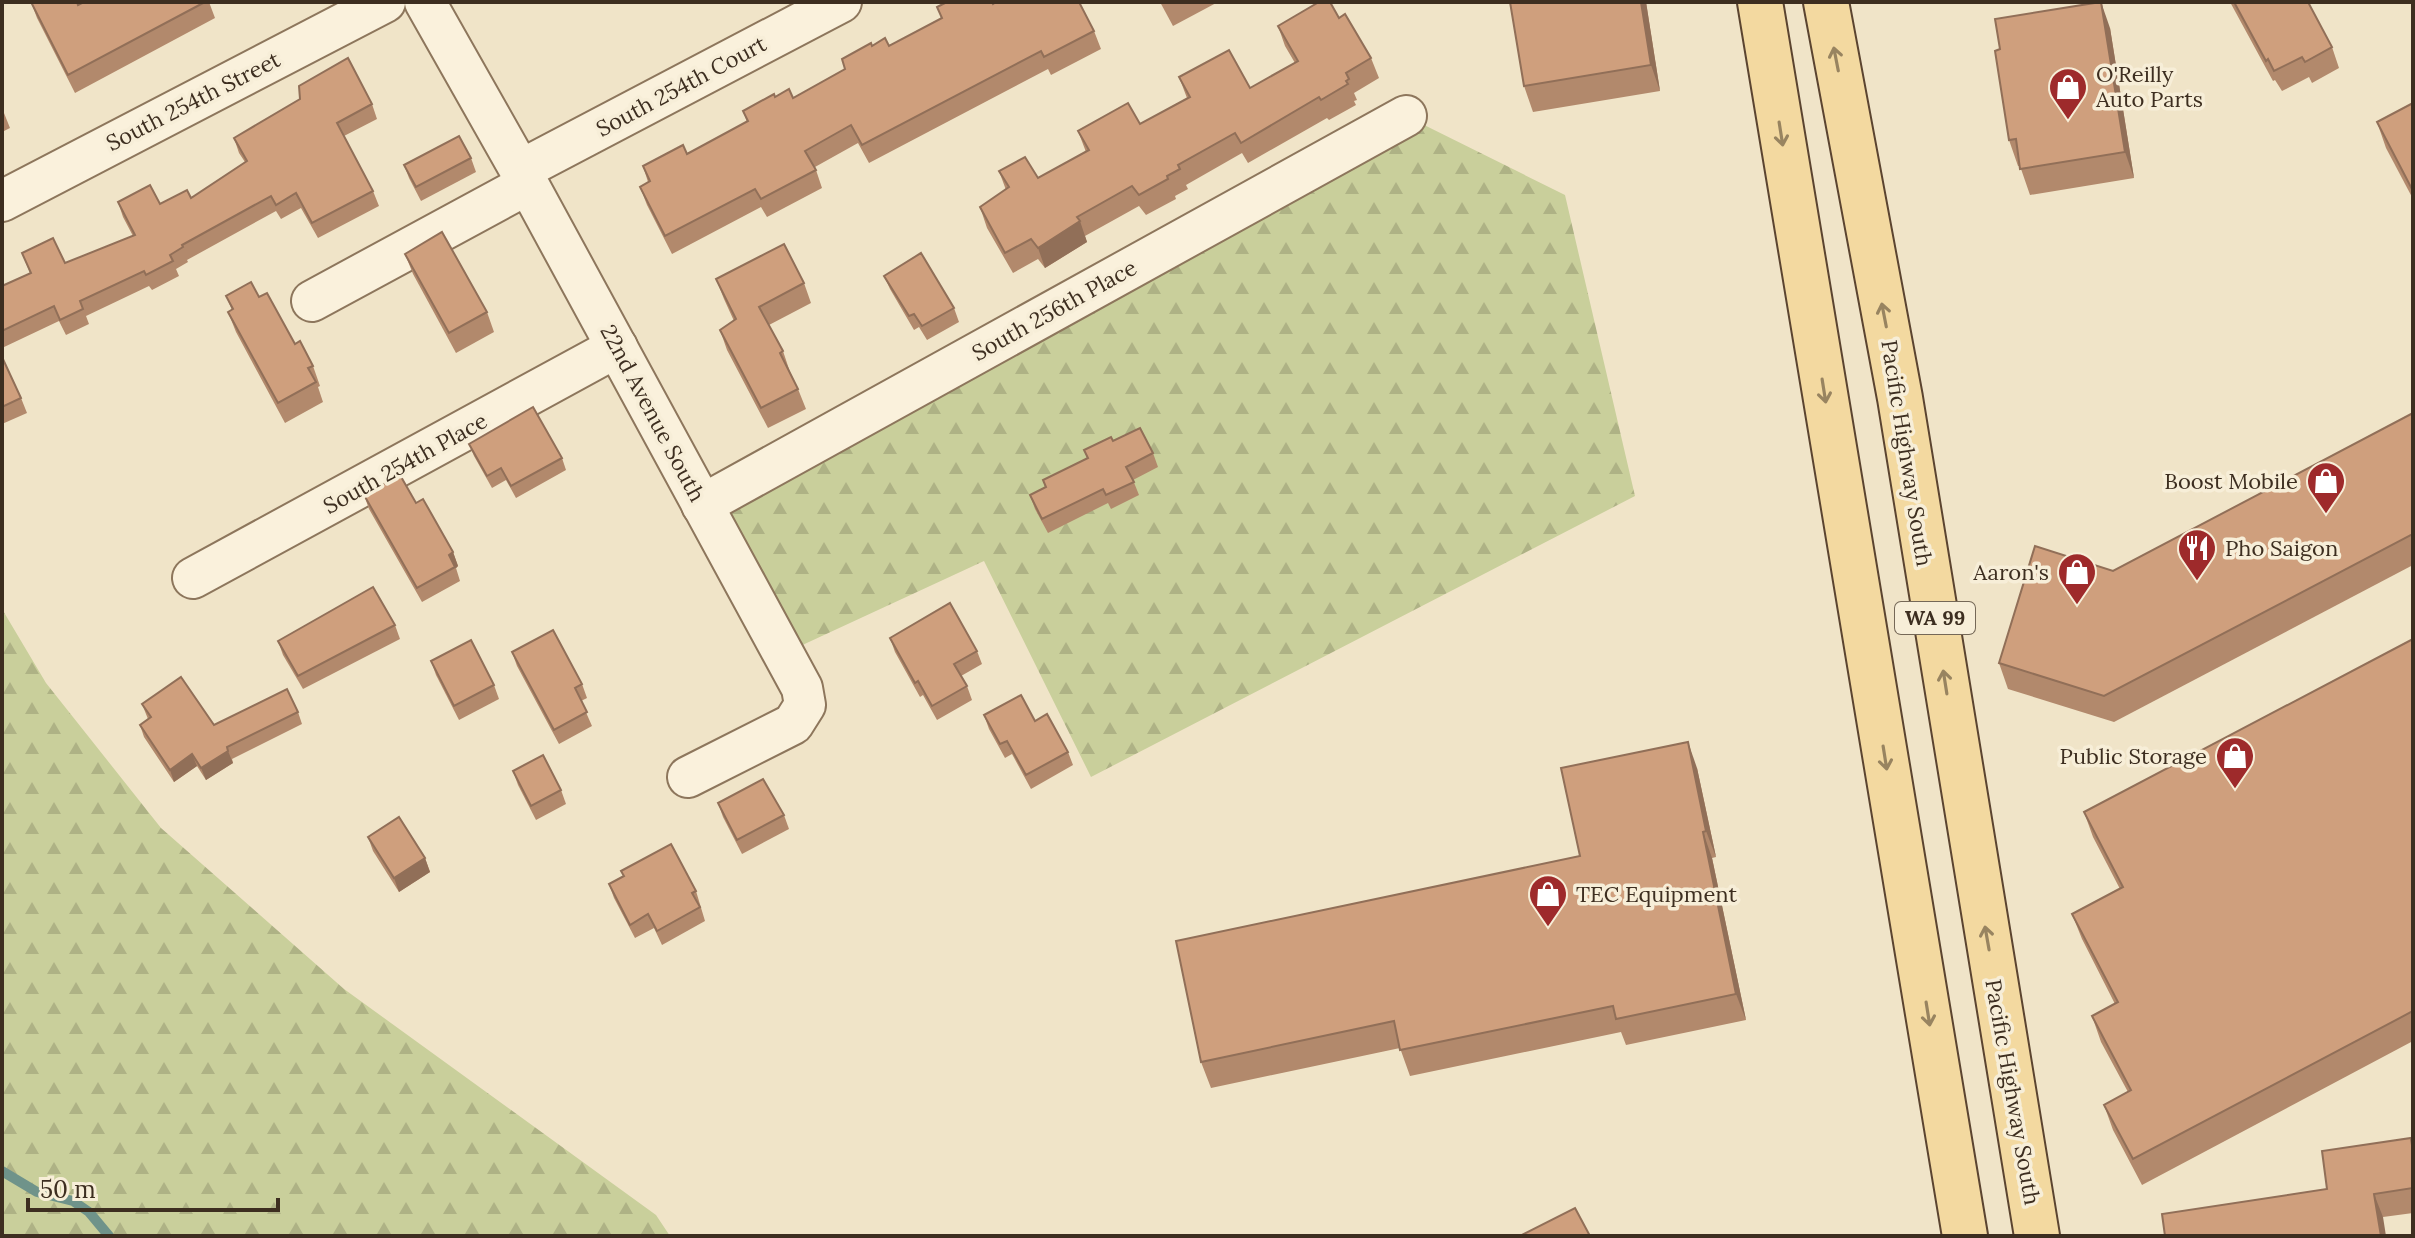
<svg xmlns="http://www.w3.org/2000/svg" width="2415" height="1238" font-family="Lora,serif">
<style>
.forest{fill:url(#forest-firs)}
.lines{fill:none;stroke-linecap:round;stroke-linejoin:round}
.stream{stroke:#6f938a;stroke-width:10}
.minor-casing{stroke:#8d765c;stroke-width:44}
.primary-casing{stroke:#5b4430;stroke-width:48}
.minor{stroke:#faf1dc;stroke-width:40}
.primary{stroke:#f3d9a0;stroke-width:44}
.wall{fill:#b2896c}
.shaded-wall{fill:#916f58}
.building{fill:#cf9f7d;stroke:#916f58;stroke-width:2}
.oneway{stroke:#988460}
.labels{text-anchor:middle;stroke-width:7;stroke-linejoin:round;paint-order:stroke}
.shield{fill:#f7eed8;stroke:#756857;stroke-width:2}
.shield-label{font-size:20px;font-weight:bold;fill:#3d2e20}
.poi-label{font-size:22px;fill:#3d2e20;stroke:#f7eed8;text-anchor:start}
.street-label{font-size:22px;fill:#3d2e20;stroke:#f7eed8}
</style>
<defs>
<pattern id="forest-firs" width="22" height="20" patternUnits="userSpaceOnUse" patternTransform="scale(2)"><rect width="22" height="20" fill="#c9cf9b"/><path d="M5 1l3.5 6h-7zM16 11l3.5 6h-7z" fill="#aeb285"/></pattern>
</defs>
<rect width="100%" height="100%" fill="#f0e4c8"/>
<g class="forest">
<polygon points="1406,116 1565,195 1635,496 1091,777 984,561 783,654 702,505"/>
<polygon points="2,609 46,683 161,828 344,989 656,1215 670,1236 2,1236"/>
</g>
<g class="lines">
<polyline class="stream" points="2,1171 37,1192 73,1201 89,1212 109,1236"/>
<defs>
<g id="minor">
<polyline points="425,2 528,184 802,688 805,705 793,724 688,777"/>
<polyline points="521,170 841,2"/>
<polyline points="2,201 385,2"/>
<polyline points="312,301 528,184"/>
<polyline points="702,505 1406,116"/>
<polyline points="193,578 617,347"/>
</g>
<g id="primary">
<polyline points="1760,2 1965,1236"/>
<polyline points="1826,2 1900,398 2037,1236"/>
</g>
</defs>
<use href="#minor" class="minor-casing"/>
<use href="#primary" class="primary-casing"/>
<use href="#minor" class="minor"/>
<use href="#primary" class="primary"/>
</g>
<g class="wall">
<polygon points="31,2 78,5 84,2 209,2 215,18 75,93 37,18"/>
<polygon points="1160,2 1218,2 1173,26"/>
<polygon points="1646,2 1660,91 1533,112 1524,86"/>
<polygon points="2230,2 2308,2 2332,47 2339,68 2312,83 2309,77 2282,91 2275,80 2273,81"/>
<polygon points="993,4 1094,31 1101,49 1051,75 1048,69 869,163 858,143 815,167 822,188 767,217 761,207 672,254 647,205 640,187 648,182 643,166 687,154 747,122 743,111 775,97 793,98 845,69 872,46 889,46"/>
<polygon points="1339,18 1371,58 1379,78 1354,93 1357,100 1354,101 1356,105 1329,120 1327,118 1248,163 1242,153 1186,185 1188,189 1175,196 1176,199 1146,215 1139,206 1085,236 1087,242 1045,268 1038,259 1013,273 987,228 980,207 1006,190 999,171 1038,178 1086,152 1078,131 1140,124 1187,98 1179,77 1250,88 1295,63 1285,46 1278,26"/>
<polygon points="2110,28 2134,178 2030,195 2020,166 2018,166 2009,140"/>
<polygon points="2413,103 2413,199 2386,148 2377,122"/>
<polygon points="372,104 377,119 344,136 373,191 379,206 318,238 301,208 281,219 276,211 187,260 188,262 176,269 179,276 152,290 149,286 86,316 89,324 66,335 59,321 2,348 2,286 30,273 22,253 65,263 133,236 123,217 118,202 160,204 191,198 245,162 239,153 234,138"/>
<polygon points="2,108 10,128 2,132"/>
<polygon points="471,158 476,172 421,201 409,178 404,165"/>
<polygon points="405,254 487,312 494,332 456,353 413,274"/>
<polygon points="884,276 954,308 959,322 927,340 919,327 914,330 890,289"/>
<polygon points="716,279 804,283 811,303 769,325 783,351 790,372 798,389 806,409 768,428 727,350 720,330 734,321 724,299"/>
<polygon points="226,296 259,297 313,366 320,386 318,387 323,402 285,423 236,332 228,312 232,310"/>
<polygon points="2,357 21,398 27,413 2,424"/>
<polygon points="2413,413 2413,565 2114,722 2008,689 1999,663 2113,571"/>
<polygon points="1113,441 1153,453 1158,467 1133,480 1139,495 1111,509 1108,503 1048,533 1035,509 1030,495 1045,487 1043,480 1087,458 1084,450"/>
<polygon points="469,444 562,458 566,470 516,498 506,480 492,488 474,456"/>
<polygon points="364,495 416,503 453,552 458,566 456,568 460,581 422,602 369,509"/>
<polygon points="395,625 400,639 303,689 283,655 278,641"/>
<polygon points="890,638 977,651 982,664 961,676 967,686 972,700 937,720 923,695 920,697 895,652"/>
<polygon points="2413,639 2413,1041 2142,1185 2113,1130 2104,1105 2128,1092 2101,1042 2092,1016 2115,1004 2082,939 2072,914 2120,889 2093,837 2084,812"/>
<polygon points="512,652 582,684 587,698 581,701 592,726 559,744 517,666"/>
<polygon points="431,661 494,685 499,699 459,720 436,675"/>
<polygon points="142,704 214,725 298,712 302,724 232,759 233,763 206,780 197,766 174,782 144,737 140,725 148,719"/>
<polygon points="984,715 1035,721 1068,752 1073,765 1031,789 1012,754 1005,758 989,729"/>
<polygon points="1697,768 1716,857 1712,858 1746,1020 1626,1045 1621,1032 1410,1076 1400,1048 1211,1088 1201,1062 1580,856"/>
<polygon points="513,771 561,790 566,804 536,820 518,785"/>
<polygon points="718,803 784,815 789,829 742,854 723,817"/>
<polygon points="368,837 425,858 430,872 399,892 373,851"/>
<polygon points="621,871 696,891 705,921 662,945 654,928 635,938 614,898 609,884 623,876"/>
<polygon points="2411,1138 2413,1144 2413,1213 2383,1217 2327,1189"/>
</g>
<g class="shaded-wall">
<polygon points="1641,2 1646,2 1660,91 1651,65"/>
<polygon points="2101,2 2110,28 2134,178 2125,152"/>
<polygon points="1080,221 1087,242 1045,268 1038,248"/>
<polygon points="453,552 458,566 456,568 449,555"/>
<polygon points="1688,742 1697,768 1716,857 1706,831"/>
<polygon points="228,751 233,763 206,780 201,768"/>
<polygon points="192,754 197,766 174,782 170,770"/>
<polygon points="1703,832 1712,858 1746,1020 1736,994"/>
<polygon points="425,858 430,872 399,892 394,878"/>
<polygon points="2374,1194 2383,1217 2386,1236 2381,1236"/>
</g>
<g class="building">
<polygon points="31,2 77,2 78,5 84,2 205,2 68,75"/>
<polygon points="947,2 992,2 993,4 996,2 1079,2 1094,31 1044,57 1041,51 862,145 851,125 805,151 816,170 761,199 755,189 665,236 640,187 650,181 643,166 683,145 687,154 748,121 743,111 774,94 775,97 789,89 793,98 845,69 842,59 871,43 872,46 885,38 889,46 942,18 937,7"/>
<polygon points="1319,2 1330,2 1339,18 1345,14 1371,58 1346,73 1349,79 1346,81 1348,84 1321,100 1319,97 1241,143 1235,133 1178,165 1180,169 1167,176 1168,179 1139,195 1132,186 1077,217 1080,221 1038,248 1031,239 1005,253 980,207 1009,187 999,171 1025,157 1038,178 1089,150 1078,131 1128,103 1140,124 1190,97 1179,77 1229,50 1250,88 1298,61 1278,26"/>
<polygon points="1510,2 1641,2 1651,65 1524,86"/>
<polygon points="2101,2 2125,152 2020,169 2016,139 2009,140 1995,51 2000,49 1995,19"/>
<polygon points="2234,2 2308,2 2332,47 2305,62 2302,57 2274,71 2268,59 2266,61"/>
<polygon points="348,58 372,104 337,123 373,191 312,223 296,193 276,205 271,196 182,245 183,247 170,255 173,261 146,275 144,271 80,301 83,309 60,320 54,306 2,331 2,286 31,273 22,253 53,238 65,263 135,235 118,202 150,185 160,204 187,190 191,198 247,161 234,138 300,99 299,86"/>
<polygon points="2413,103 2413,191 2377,122"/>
<polygon points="459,136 471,158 416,187 404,165"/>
<polygon points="442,232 487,312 449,333 405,254"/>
<polygon points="784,244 804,283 759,307 783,351 780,353 798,389 761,408 720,330 736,319 716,279"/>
<polygon points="921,253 954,308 922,326 914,314 909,316 884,276"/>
<polygon points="251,282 259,297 267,293 295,344 300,341 313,366 308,368 316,382 278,403 228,312 233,309 226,296"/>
<polygon points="2,357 21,398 2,407"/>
<polygon points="533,407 562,458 511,486 501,468 487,476 469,444"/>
<polygon points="2413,413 2413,534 2104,696 1999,663 2035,546 2113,571"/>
<polygon points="1140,428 1153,453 1126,467 1134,482 1106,495 1103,489 1042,519 1030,495 1046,487 1043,480 1088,458 1084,450 1111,437 1113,441"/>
<polygon points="400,475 416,503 423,499 453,552 449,555 455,567 417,588 364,495"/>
<polygon points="373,587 395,625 298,676 278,641"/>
<polygon points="950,603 977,651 954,664 967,686 932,706 918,681 915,683 890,638"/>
<polygon points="553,630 582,684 575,688 587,712 554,730 512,652"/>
<polygon points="2413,639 2413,1011 2133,1159 2104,1105 2131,1090 2092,1016 2118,1002 2072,914 2123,887 2084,812"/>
<polygon points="471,640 494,685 454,706 431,661"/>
<polygon points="181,677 214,725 287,689 298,712 227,747 228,751 201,768 192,754 170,770 140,725 151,717 142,704"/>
<polygon points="1021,695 1035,721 1047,714 1068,752 1026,775 1007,741 1000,744 984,715"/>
<polygon points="1688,742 1706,831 1703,832 1736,994 1616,1019 1613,1006 1400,1050 1394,1021 1201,1062 1176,941 1580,856 1561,768"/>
<polygon points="543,755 561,790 531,806 513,771"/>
<polygon points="763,779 784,815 737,840 718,803"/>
<polygon points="399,817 425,858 394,878 368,837"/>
<polygon points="671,844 696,891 692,893 700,907 657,931 648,914 630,925 609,884 624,876 621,871"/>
<polygon points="2411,1138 2413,1152 2413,1188 2374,1194 2381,1236 2165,1236 2162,1214 2327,1189 2322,1151"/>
<polygon points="1575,1208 1590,1236 1520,1236"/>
</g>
<defs><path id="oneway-shaft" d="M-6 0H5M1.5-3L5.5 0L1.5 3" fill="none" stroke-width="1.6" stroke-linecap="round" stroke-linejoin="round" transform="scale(2)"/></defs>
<g class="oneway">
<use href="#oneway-shaft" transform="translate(1836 59) rotate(-101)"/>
<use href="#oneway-shaft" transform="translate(1781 134) rotate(81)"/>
<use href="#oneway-shaft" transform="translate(1884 315) rotate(-101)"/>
<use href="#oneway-shaft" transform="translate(1824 391) rotate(81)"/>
<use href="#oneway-shaft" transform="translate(1945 682) rotate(-99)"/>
<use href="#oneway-shaft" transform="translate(1885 758) rotate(81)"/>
<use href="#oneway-shaft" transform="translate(1987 938) rotate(-100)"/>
<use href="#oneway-shaft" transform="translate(1928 1014) rotate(81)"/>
</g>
<defs>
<symbol id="shop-pin" viewBox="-11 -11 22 30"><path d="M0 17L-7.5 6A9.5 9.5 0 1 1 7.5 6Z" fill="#9e2a2b" stroke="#f7eed8"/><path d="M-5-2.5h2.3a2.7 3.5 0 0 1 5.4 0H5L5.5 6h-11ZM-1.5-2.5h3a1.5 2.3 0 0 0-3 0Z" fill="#fff"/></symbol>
<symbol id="restaurant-pin" viewBox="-11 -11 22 30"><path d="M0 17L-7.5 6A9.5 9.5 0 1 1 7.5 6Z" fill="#9e2a2b" stroke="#f7eed8"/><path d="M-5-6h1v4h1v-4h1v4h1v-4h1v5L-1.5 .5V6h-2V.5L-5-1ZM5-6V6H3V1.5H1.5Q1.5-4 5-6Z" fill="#fff"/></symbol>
</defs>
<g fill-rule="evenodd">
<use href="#shop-pin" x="2046" y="65" width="44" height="60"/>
<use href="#shop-pin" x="2304" y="459" width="44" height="60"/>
<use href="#restaurant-pin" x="2175" y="526" width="44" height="60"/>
<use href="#shop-pin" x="2055" y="550" width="44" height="60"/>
<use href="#shop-pin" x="2213" y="734" width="44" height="60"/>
<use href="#shop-pin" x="1526" y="872" width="44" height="60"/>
</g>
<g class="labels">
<rect class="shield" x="1895" y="602" width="80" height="32" rx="6"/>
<g class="shield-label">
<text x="1935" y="625">WA 99</text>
</g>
<g class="poi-label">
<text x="2096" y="82">O'Reilly<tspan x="2096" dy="25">Auto Parts</tspan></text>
<text x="2298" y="489" text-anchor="end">Boost Mobile</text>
<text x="2225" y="556">Pho Saigon</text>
<text x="2049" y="580" text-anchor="end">Aaron's</text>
<text x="2207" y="764" text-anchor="end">Public Storage</text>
<text x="1576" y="902">TEC Equipment</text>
</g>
<g class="street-label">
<text transform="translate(681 86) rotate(-28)" y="8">South 254th Court</text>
<text transform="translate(193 101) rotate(-27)" y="8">South 254th Street</text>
<text transform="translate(1054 310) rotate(-29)" y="8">South 256th Place</text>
<text transform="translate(653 413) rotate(62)" y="8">22nd Avenue South</text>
<text transform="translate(1907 453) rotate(81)" y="8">Pacific Highway South</text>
<text transform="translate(405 463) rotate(-29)" y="8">South 254th Place</text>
<text transform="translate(2013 1092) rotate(80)" y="8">Pacific Highway South</text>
</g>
</g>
<rect width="2415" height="1238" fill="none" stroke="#3d2e20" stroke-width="8"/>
<path d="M28 1198v12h250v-12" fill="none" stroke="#3d2e20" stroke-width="4"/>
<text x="40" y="1198" font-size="24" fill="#3d2e20" stroke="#f7eed8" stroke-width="6" paint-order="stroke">50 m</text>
</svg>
